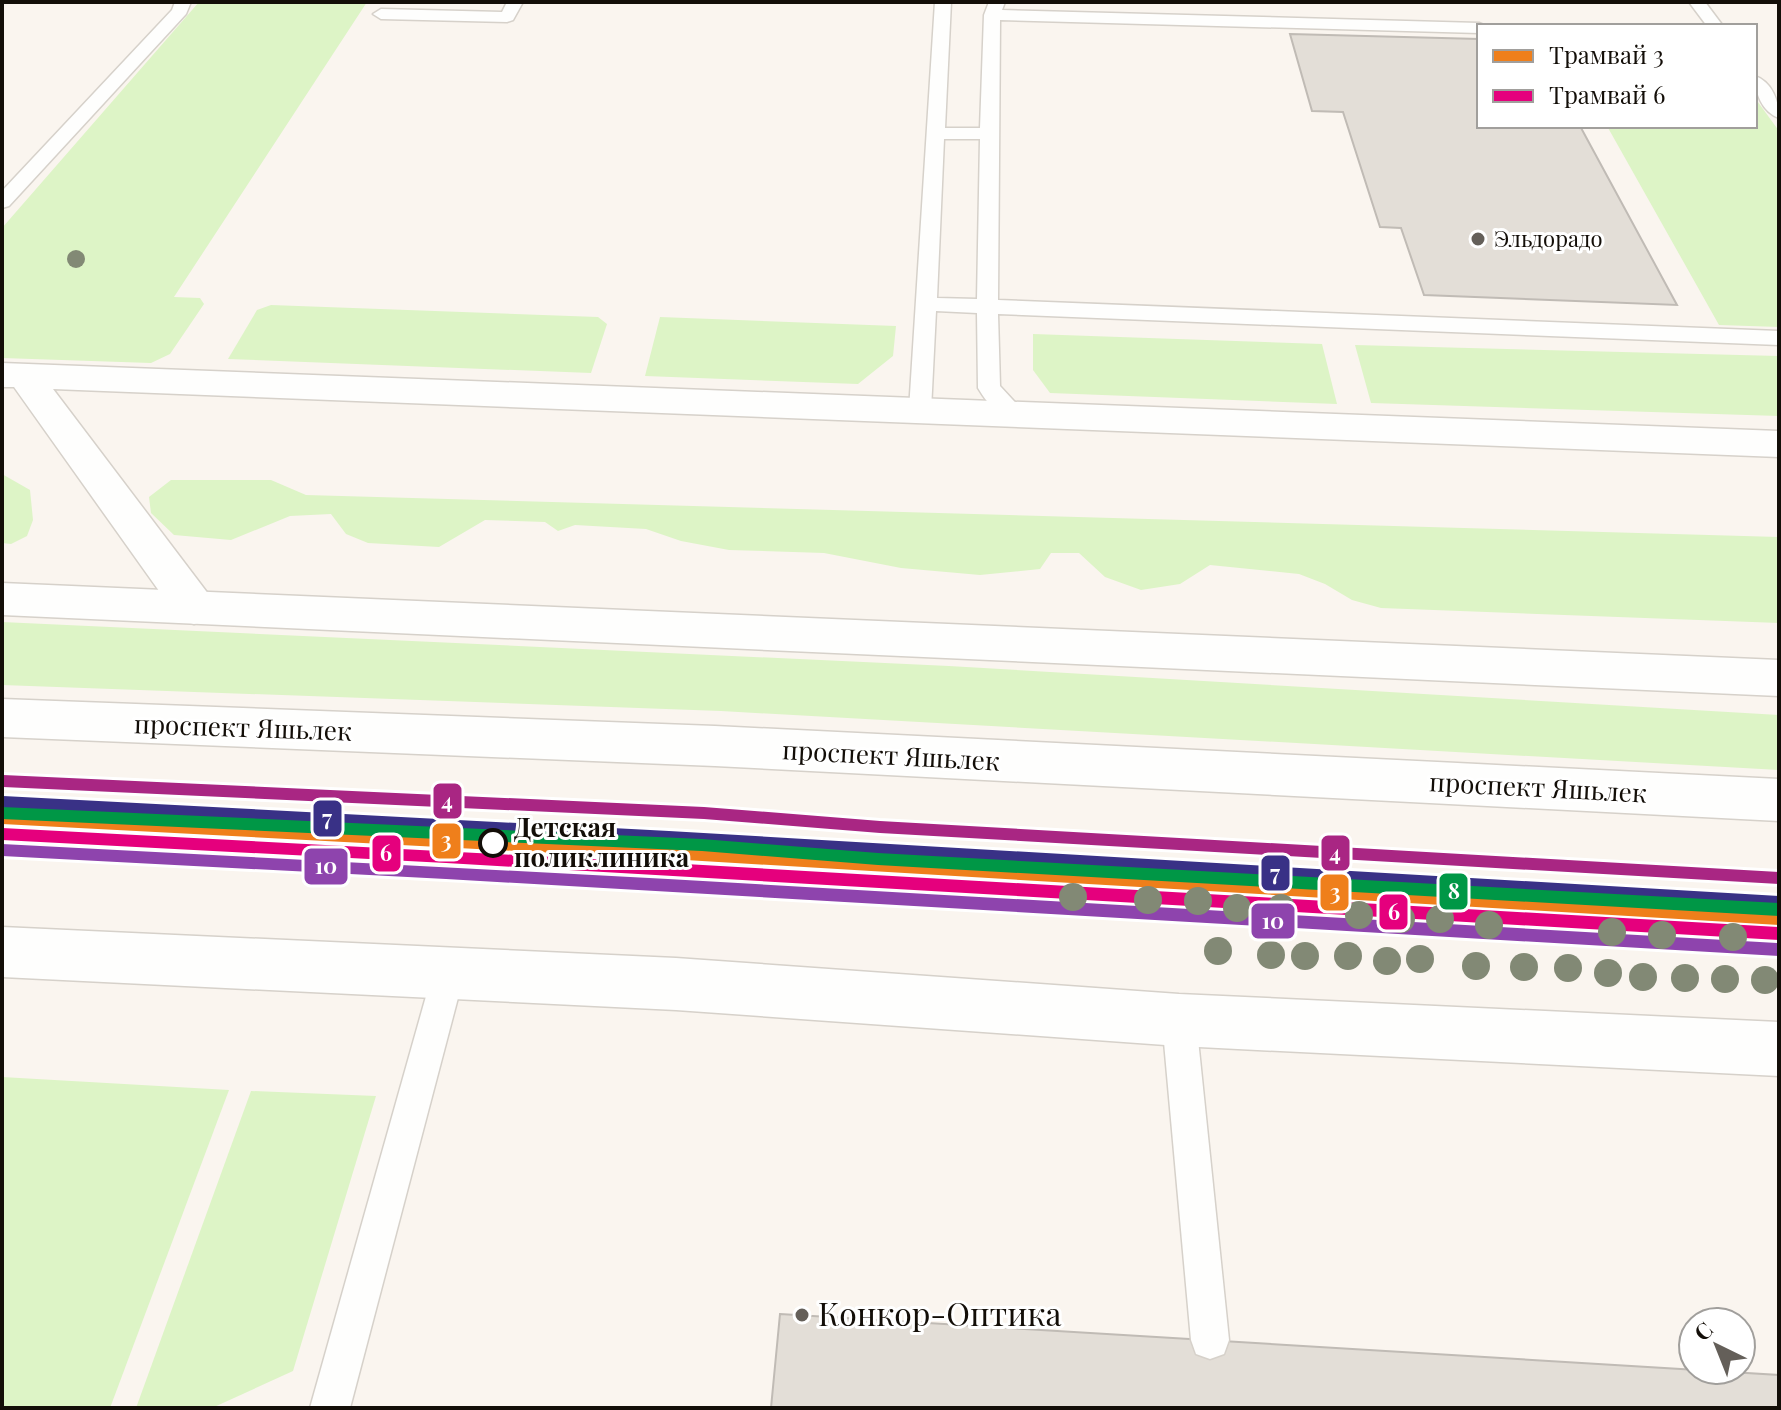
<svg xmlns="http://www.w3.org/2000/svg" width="1781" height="1410" font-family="'Playfair Display',serif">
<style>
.green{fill:#ddf4c6}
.building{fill:#e3ded7;stroke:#c0bbb5;stroke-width:2}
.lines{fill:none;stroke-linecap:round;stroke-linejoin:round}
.lane-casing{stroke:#d6d1ca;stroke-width:3}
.street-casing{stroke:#d6d1ca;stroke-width:3}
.primary-casing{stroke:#d6d1ca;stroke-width:3}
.lane{fill:#fefefd;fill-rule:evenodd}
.street{fill:#fefefd;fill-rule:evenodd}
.primary{fill:#fefefd;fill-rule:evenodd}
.tram-1-casing{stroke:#fff;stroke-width:6}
.tram-2-casing{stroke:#fff;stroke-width:6}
.tram-3-casing{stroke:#fff;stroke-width:6}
.tram-4-casing{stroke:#fff;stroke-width:6}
.tram-5-casing{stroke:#fff;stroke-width:6}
.tram-6-casing{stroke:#fff;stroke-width:6}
.tram-1{fill:#ef7f1b;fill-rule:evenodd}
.tram-2{fill:#e5007d;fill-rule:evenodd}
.tram-3{fill:#393186;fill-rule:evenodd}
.tram-4{fill:#8e44ad;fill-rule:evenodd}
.tram-5{fill:#009746;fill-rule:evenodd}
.tram-6{fill:#a92683;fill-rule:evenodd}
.tree{fill:#828975}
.poi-dot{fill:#645f59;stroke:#fff;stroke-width:3}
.stop-dot{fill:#fff;stroke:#130e08;stroke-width:4}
.labels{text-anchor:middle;stroke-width:6;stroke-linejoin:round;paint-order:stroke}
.far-poi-label{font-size:22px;fill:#130e08;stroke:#fff;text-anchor:start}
.street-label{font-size:26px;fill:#130e08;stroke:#fff}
.stop-label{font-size:26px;font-weight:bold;fill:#130e08;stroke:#fff;text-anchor:start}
.near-poi-label{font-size:32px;fill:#130e08;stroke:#fff;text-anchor:start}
.line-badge{stroke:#fff;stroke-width:3}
.badge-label{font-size:22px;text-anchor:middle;font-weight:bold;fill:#fff}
</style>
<rect width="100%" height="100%" fill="#faf5ef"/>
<g class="green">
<polygon points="199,2 367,2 174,297 200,298 204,304 170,354 151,363 2,358 2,228"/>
<polygon points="1755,98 1779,131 1779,327 1719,325 1607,126 1755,126"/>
<polygon points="271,305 598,317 607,324 591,373 228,359 257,310"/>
<polygon points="660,317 896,326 893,356 858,384 645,376"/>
<polygon points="1033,334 1322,344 1337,404 1050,393 1033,370"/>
<polygon points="1355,345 1779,356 1779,416 1371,403"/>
<polygon points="2,474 30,490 33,520 27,536 11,544 2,543"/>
<polygon points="171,480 271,480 306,495 1779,537 1779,623 1381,608 1352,600 1325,584 1299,574 1210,565 1180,584 1141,590 1105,577 1079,553 1051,553 1040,569 980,575 901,568 824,553 729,550 681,541 646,529 575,525 558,531 545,522 485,520 439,547 368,543 346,534 331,514 290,516 231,540 174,535 151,513 149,497"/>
<polygon points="2,622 949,666 1779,715 1779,770 721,711 2,685"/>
<polygon points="2,1077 229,1090 110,1408 2,1408"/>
<polygon points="251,1091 376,1096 293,1371 212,1408 136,1408"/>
</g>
<g class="building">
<polygon points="1290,34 1479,39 1479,126 1580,126 1677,305 1424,295 1401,228 1380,227 1343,112 1312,111"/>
<polygon points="780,1314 1779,1375 1779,1408 771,1408"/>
</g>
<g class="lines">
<defs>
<g id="lane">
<polygon points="175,2 191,2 186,14 9,206 2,208 2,191 172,10"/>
<polygon points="507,2 523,2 513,20 507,22 381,19 373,14 381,9 502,12"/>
<path d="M935 2H951L945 128H980L984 15 989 2H1005L1002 10 1479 23 1486 26H1479V33L1000 20 998 300 1779 331V345L998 314 1000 386 1025 413 1021 419C1003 424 987 403 978 388L977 313 936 311 931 410 928 416H912L909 410ZM944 139H980L977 299 937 298Z"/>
<polygon points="1689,2 1705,2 1723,26 1707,26"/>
<path d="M1755 76C1772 82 1779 101 1779 118 1762 112 1755 93 1755 76Z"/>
<polygon points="448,959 460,963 464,975 350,1408 310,1408 432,975 436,963"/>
<polygon points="1179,1003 1191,1008 1196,1020 1229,1340 1224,1354 1210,1359 1196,1354 1191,1340 1162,1020 1167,1008"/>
</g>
<g id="street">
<polygon points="2,363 1779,431 1779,457 53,389 209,595 215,607 209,619 194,624 179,619 14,387 2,387"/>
<polygon points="2,927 676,958 1179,994 1779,1022 1779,1076 1179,1046 676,1010 2,977"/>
</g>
<g id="primary">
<polygon points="2,583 1779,660 1779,696 2,615"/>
<polygon points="2,699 715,726 1779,779 1779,821 715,766 2,737"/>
</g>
</defs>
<use href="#lane" class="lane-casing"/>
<use href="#street" class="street-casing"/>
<use href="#primary" class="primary-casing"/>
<use href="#lane" class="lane"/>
<use href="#street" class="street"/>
<use href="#primary" class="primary"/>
<defs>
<polygon id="tram-1" points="2,812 669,847 1779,911 1779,925 669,859 2,824"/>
<polygon id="tram-2" points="2,828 668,863 1778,927 1779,940 446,863 2,840"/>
<polygon id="tram-3" points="3,796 669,831 1779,896 1779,908 669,843 3,808"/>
<polygon id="tram-4" points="2,844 668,879 1777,943 1779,944 1779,956 446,879 2,856"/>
<polygon id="tram-5" points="2,807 702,839 878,853 1778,903 1779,916 878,865 702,851 2,819"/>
<polygon id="tram-6" points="3,775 704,807 880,821 1779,872 1779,884 880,833 704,819 3,787"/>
</defs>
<use href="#tram-1" class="tram-1-casing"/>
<use href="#tram-2" class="tram-2-casing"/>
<use href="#tram-3" class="tram-3-casing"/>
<use href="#tram-4" class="tram-4-casing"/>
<use href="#tram-5" class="tram-5-casing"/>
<use href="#tram-6" class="tram-6-casing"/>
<use href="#tram-1" class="tram-1"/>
<use href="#tram-2" class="tram-2"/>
<use href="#tram-3" class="tram-3"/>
<use href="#tram-4" class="tram-4"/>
<use href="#tram-5" class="tram-5"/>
<use href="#tram-6" class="tram-6"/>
</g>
<g class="tree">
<circle cx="76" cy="259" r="9"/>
<circle cx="1073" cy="897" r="14"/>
<circle cx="1148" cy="900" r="14"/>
<circle cx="1198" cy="901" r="14"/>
<circle cx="1237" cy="908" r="14"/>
<circle cx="1281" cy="908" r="14"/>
<circle cx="1359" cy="915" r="14"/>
<circle cx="1401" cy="919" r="14"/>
<circle cx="1440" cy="919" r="14"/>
<circle cx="1489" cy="925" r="14"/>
<circle cx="1612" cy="932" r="14"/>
<circle cx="1662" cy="935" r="14"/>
<circle cx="1733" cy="937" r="14"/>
<circle cx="1218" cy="951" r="14"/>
<circle cx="1271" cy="955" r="14"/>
<circle cx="1305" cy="956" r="14"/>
<circle cx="1348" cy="956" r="14"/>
<circle cx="1420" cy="959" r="14"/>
<circle cx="1387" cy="961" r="14"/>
<circle cx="1476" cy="966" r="14"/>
<circle cx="1524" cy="967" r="14"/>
<circle cx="1568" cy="968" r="14"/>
<circle cx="1608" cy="973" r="14"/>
<circle cx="1643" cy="977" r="14"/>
<circle cx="1685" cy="978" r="14"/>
<circle cx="1725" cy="979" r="14"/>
<circle cx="1765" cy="980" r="14"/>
</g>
<g class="poi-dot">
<circle cx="1478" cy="239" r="8"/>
<circle cx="802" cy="1315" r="8"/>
</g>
<circle class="stop-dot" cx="493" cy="843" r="13"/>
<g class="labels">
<g class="far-poi-label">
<text x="1494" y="247">Эльдорадо</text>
</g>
<g class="street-label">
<text transform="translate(243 728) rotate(2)" y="9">проспект Яшьлек</text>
<text transform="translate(891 756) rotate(3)" y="9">проспект Яшьлек</text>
<text transform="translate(1538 788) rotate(3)" y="9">проспект Яшьлек</text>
</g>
<g class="stop-label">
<text x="514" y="837">Детская<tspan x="514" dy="30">поликлиника</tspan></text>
</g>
<g class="near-poi-label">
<text x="818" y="1326">Конкор-Оптика</text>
</g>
</g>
<g class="line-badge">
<rect x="432" y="782" width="31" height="38" rx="8" fill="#a92683"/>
<rect x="312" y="799" width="31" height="39" rx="8" fill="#393186"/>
<rect x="431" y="822" width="31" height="38" rx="8" fill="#ef7f1b"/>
<rect x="1320" y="834" width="31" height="38" rx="8" fill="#a92683"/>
<rect x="371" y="834" width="31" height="39" rx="8" fill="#e5007d"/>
<rect x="303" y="847" width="46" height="39" rx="8" fill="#8e44ad"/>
<rect x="1260" y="854" width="31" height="38" rx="8" fill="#393186"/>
<rect x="1438" y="872" width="31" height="39" rx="8" fill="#009746"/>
<rect x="1319" y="873" width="31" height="39" rx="8" fill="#ef7f1b"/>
<rect x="1378" y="893" width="31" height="38" rx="8" fill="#e5007d"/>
<rect x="1250" y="902" width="46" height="38" rx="8" fill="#8e44ad"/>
</g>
<g class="badge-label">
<text x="447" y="809">4</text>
<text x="327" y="826">7</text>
<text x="446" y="848">3</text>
<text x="1335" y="861">4</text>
<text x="386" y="861">6</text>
<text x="326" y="874">10</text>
<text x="1275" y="881">7</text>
<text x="1454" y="899">8</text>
<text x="1335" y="900">3</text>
<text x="1394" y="920">6</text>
<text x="1273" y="929">10</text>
</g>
<rect width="1781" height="1410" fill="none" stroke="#130e08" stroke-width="8"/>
<rect x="1477" y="24" width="280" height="104" fill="#ffffff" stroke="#a19f9c" stroke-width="2"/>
<rect x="1493" y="50" width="40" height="12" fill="#ef7f1b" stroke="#a19f9c" stroke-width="2"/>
<text x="1549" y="64" font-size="24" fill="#130e08">Трамвай 3</text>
<rect x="1493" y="90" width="40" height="12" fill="#e5007d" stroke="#a19f9c" stroke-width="2"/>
<text x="1549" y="104" font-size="24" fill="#130e08">Трамвай 6</text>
<g transform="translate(1717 1346) rotate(317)"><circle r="38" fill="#ffffff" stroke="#a19f9c" stroke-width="2"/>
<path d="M0-6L14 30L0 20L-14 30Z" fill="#645f59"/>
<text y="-12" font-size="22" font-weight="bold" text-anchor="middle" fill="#130e08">С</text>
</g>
</svg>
